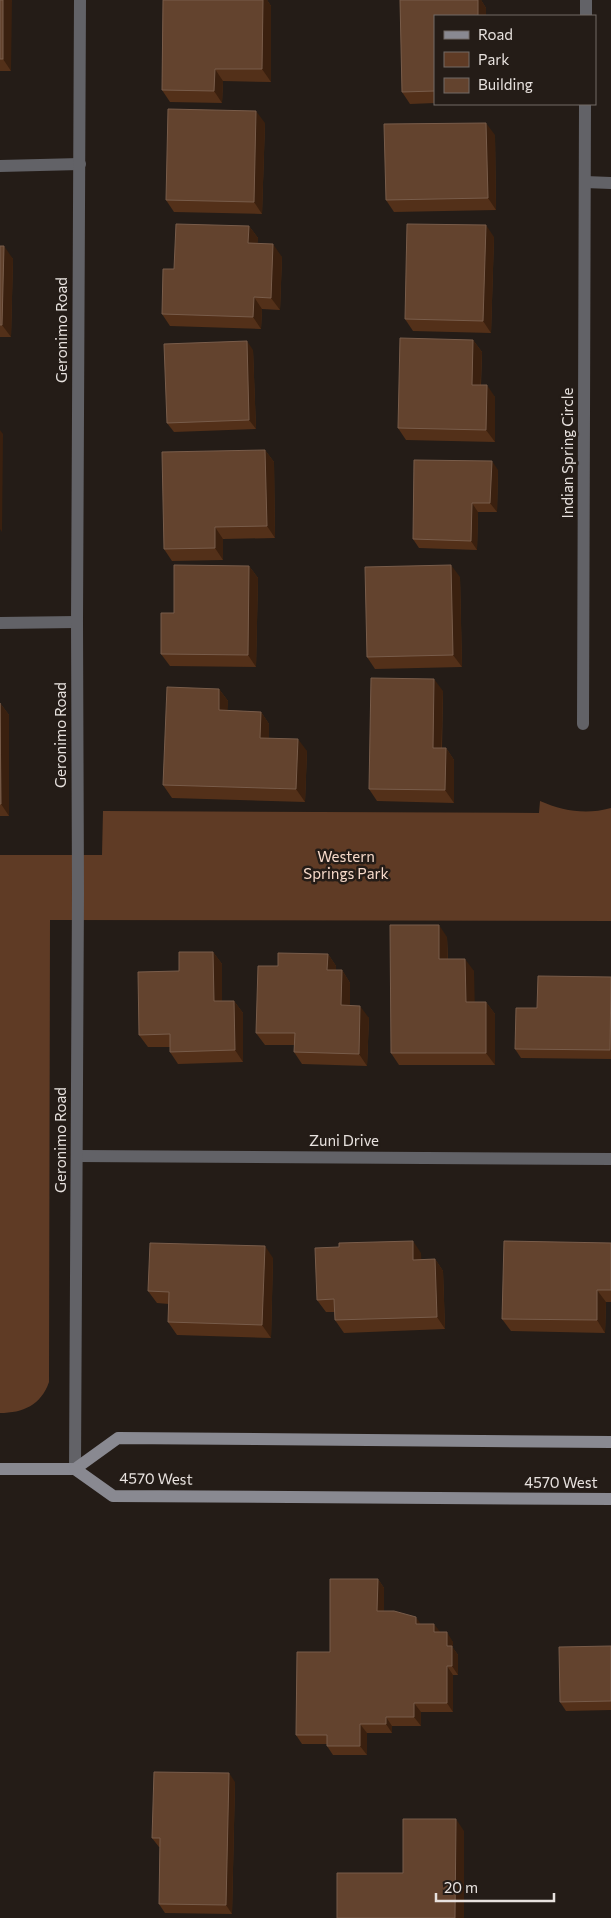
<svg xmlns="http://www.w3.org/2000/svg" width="611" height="1918" font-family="Commissioner,sans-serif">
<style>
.green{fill:#5f3b25}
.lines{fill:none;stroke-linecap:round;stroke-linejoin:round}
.minor{stroke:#626267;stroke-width:12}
.secondary{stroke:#898991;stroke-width:12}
.wall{fill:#533019}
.shaded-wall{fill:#3a200f}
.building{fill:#63432e;stroke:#785c4a}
.labels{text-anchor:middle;stroke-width:5;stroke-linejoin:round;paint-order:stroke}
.street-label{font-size:15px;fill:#e8e2df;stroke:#241c17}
.park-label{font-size:15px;fill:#f7daca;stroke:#241c17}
</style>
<rect width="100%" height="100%" fill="#241c17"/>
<path class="green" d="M540 801C563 811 586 815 611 808V921L50 920 49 1382C41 1405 23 1413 0 1413V855H102L103 811 539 813Z"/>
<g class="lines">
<g class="minor">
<polyline points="586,16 586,0"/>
<polyline points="0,166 80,164"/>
<polyline points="585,182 611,183"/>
<polyline points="0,623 77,622"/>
<polyline points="583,724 585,104"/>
<polyline points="77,1156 611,1159"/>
<polyline points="75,1469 78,892 77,622 80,0"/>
</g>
<g class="secondary">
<polyline points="0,1469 75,1469"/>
<polyline points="75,1469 118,1438 611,1442"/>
<polyline points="75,1469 113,1496 611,1499"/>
</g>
</g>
<g class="wall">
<polygon points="0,0 11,71 0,71"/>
<polygon points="163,0 267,0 271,6 271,82 223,81 222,103 170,102 162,90"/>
<polygon points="400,0 481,0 486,8 486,16 435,16 435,103 410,104 402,92"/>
<polygon points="265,123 262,214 174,212 166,200"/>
<polygon points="495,135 496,210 394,212 386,200"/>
<polygon points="249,226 258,238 257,244 282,257 280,310 262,309 261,329 170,326 162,314 174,269"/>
<polygon points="494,237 491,333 413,331 405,319"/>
<polygon points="0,246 13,259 11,337 0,337"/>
<polygon points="473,340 482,352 481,385 495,397 495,442 406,440 398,428"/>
<polygon points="253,350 256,429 174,432 167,423"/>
<polygon points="265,450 274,462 275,538 223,539 223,560 172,561 164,549"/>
<polygon points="498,470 497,512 478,512 477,550 419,548 413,539"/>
<polygon points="249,566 258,578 256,667 170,666 161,654 174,613"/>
<polygon points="460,577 462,667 375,669 367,657"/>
<polygon points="219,689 228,701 227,710 261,712 269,724 269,738 307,751 305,802 172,798 163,785"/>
<polygon points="443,691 442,748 446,748 454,760 454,803 377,801 369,789"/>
<polygon points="0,703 9,715 9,816 0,816"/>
<polygon points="447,937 448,959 474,971 474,1002 486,1002 495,1014 495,1065 399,1065 391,1053"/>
<polygon points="213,952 222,964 222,1001 234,1001 243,1013 243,1062 178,1064 170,1052 170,1047 148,1047 139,1035 179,971"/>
<polygon points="328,954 336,966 336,970 342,970 350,983 350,1005 369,1018 367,1066 302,1064 294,1052 294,1045 265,1045 256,1033 278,966"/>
<polygon points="611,977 611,1059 521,1058 515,1049 537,1008"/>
<polygon points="611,1243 611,1302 606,1302 605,1333 511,1331 502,1319"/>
<polygon points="421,1253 421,1259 435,1259 443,1271 445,1329 344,1333 335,1320 335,1312 326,1312 317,1300"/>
<polygon points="273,1258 271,1338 177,1335 168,1322 169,1304 157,1303 148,1291"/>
<polygon points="378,1579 384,1588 384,1611 420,1624 440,1632 453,1642 453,1648 458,1655 458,1675 453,1675 453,1712 421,1712 421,1726 392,1726 392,1733 367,1733 367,1755 333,1755 327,1746 327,1744 302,1744 296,1735 330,1652"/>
<polygon points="611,1646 611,1710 566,1711 560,1702"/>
<polygon points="235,1782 232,1914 165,1913 159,1904 160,1847 159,1847 152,1838"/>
</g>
<g class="shaded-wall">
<polygon points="3,0 12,0 11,71 3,59"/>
<polygon points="263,0 267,0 271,6 271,82 262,69"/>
<polygon points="478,0 481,0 486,8 486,16 478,16"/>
<polygon points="215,69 223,81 222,103 214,91"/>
<polygon points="256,111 265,123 262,214 254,202"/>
<polygon points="486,123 495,135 496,210 488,198"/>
<polygon points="486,225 494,237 491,333 483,321"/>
<polygon points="249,226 258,238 257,256 248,243"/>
<polygon points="273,244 282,257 280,310 271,298"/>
<polygon points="4,246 13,259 11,337 2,325"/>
<polygon points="254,297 262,309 261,329 253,317"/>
<polygon points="473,340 482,352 480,397 472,385"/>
<polygon points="247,341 253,350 256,429 249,420"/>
<polygon points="487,385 495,397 495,442 486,430"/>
<polygon points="0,430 3,434 2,532 0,529"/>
<polygon points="265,450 274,462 275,538 267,526"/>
<polygon points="492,461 498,470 497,512 490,503"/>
<polygon points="472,503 478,512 477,550 471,541"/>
<polygon points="215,527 223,539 223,560 215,548"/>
<polygon points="451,565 460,577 462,667 453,655"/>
<polygon points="249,566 258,578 256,667 248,655"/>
<polygon points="434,679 443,691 441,760 433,748"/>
<polygon points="219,689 228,701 227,722 219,710"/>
<polygon points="0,703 9,715 9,816 1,804"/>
<polygon points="261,712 269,724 269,750 260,738"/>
<polygon points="298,739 307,751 305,802 296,789"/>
<polygon points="446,748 454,760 454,803 445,790"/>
<polygon points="439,925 447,937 448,971 439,959"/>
<polygon points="213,952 222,964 222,1013 214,1001"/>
<polygon points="328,954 336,966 336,983 327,970"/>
<polygon points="465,959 474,971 475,1014 466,1002"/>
<polygon points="342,970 350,983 350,1017 341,1005"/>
<polygon points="234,1001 243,1013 243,1062 235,1050"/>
<polygon points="486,1002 495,1014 495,1065 486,1053"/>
<polygon points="360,1006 369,1018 367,1066 359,1054"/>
<polygon points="413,1241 421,1253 422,1272 413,1260"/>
<polygon points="265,1246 273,1258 271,1338 262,1325"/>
<polygon points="435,1259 443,1271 445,1329 437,1317"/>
<polygon points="597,1290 606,1302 605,1333 597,1320"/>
<polygon points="378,1579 384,1588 384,1620 377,1611"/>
<polygon points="416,1617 422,1626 416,1624"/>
<polygon points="434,1624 441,1633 434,1632"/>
<polygon points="447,1632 453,1642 453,1648 458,1655 458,1675 452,1666 447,1646"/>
<polygon points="447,1666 453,1675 453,1712 447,1703"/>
<polygon points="414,1703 421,1712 421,1726 414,1717"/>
<polygon points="386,1717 392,1726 392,1733 386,1724"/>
<polygon points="360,1724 367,1733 367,1755 360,1746"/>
<polygon points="229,1773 235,1782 232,1914 226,1905"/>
<polygon points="456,1819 464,1831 464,1918 455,1918"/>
</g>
<g class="building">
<rect x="0" y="0" width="3" height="59"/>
<polygon points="163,0 263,0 262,69 215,69 214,91 162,90"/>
<polygon points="400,0 478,0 478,16 435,16 435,91 402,92"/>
<polygon points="168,109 256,111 254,202 166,200"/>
<polygon points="486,123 488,198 386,200 384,124"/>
<polygon points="176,224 249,226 248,243 273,244 271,298 254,297 253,317 162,314 163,269 174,269"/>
<polygon points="407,224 486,225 483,321 405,319"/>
<polygon points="0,246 4,246 2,325 0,325"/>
<polygon points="400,338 473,340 472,385 487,385 486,430 398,428"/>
<polygon points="247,341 249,420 167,423 164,344"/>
<polygon points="265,450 267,526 215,527 215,548 164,549 162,452"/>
<polygon points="414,460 492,461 490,503 472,503 471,541 413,539"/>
<polygon points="174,565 249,566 248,655 161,654 161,613 174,613"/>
<polygon points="451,565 453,655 367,657 365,567"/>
<polygon points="371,678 434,679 433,748 446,748 445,790 369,789"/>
<polygon points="167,687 219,689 219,710 261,712 260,738 298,739 296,789 163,785"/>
<polygon points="0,703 1,804 0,804"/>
<polygon points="390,925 439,925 439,959 465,959 466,1002 486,1002 486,1053 391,1053"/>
<polygon points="179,952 213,952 214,1001 234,1001 235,1050 170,1052 170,1034 139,1035 138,972 179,971"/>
<polygon points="278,953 328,954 327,970 342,970 341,1005 360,1006 359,1054 294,1052 295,1033 256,1033 258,966 278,966"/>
<polygon points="538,976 611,977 610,1050 515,1049 516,1008 537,1008"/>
<polygon points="413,1241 413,1260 435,1259 437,1317 335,1320 334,1299 317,1300 315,1248 339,1247 339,1243"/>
<polygon points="504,1241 611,1243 611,1290 597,1290 597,1320 502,1319"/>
<polygon points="150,1243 265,1246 262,1325 168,1322 169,1292 148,1291"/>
<polygon points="330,1579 378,1579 377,1611 394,1611 416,1617 416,1624 434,1624 434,1632 447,1632 447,1646 452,1646 452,1666 447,1666 447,1703 414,1703 414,1717 386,1717 386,1724 360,1724 360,1746 327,1746 327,1735 296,1735 297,1652 330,1652"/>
<polygon points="611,1646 611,1701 560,1702 559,1647"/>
<polygon points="154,1772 229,1773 226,1905 159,1904 160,1838 152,1838"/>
<polygon points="403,1819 456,1819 455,1918 337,1918 337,1873 403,1873"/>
</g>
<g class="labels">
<g class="street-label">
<text transform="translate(62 330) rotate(-90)" y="5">Geronimo Road</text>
<text transform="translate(568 453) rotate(-90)" y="5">Indian Spring Circle</text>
<text transform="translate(61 735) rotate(-90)" y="5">Geronimo Road</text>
<text transform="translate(61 1140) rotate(-90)" y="5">Geronimo Road</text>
<text x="344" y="1146">Zuni Drive</text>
<text transform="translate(156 1479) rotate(1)" y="5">4570 West</text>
<text x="561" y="1488">4570 West</text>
</g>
<g class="park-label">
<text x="346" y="862">Western<tspan x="346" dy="17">Springs Park</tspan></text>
</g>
</g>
<rect x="434" y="15" width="162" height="90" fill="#241c17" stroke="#726b67"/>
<rect x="444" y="31" width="25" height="8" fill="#898991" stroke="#726b67"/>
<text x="478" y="40" font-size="15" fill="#e8e2df">Road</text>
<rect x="444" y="52" width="25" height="15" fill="#5f3b25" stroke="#726b67"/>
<text x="478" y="65" font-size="15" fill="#e8e2df">Park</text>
<rect x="444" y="78" width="25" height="15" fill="#63432e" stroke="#726b67"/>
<text x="478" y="90" font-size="15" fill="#e8e2df">Building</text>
<path d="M436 1893v8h118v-8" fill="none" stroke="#e8e2df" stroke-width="2.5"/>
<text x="444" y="1893" font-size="15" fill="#e8e2df" stroke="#241c17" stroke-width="4" paint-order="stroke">20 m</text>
</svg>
